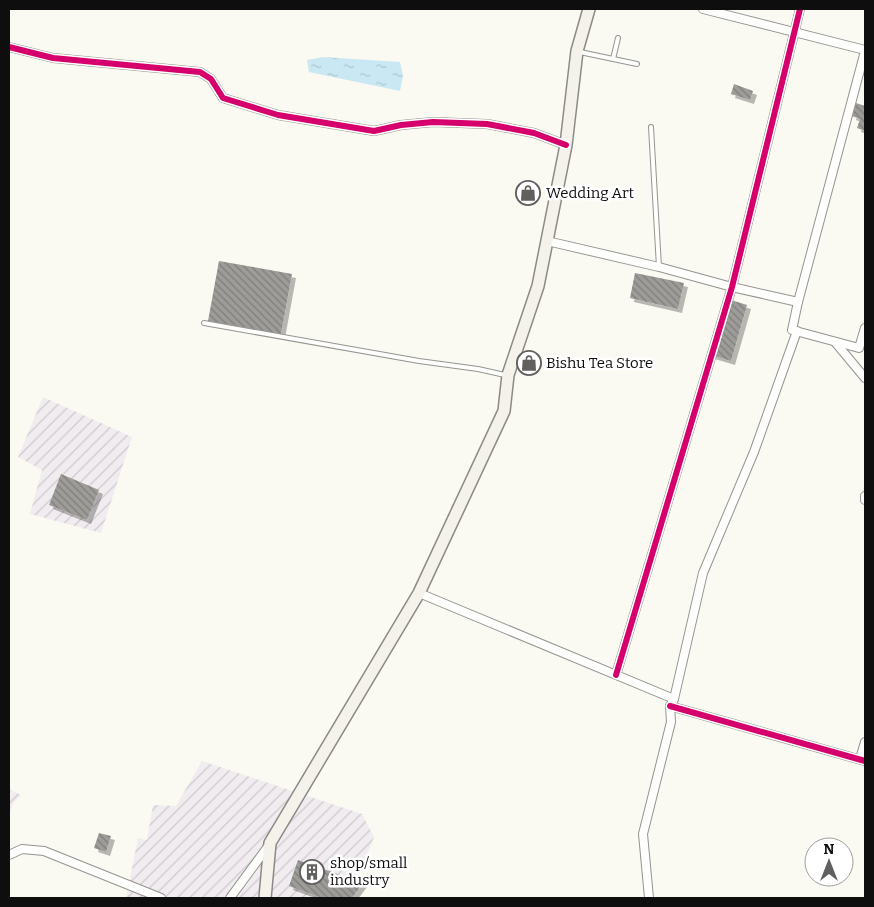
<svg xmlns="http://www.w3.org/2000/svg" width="874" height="907" font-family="Bitter,serif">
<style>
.industrial{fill:url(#industrial-furrows)}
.water{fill:url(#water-ripples)}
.building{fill:url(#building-back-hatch);filter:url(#shadow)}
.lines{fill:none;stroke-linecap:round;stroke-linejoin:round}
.service-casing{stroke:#949491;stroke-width:6}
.minor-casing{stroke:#949491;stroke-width:10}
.secondary-casing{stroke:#8b8a87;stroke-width:14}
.service{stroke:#fefefd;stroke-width:4}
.minor{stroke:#fefefd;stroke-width:8}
.secondary{stroke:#f4f2ea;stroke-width:11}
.cycleway-casing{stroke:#fff;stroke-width:9}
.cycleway{stroke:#d6006c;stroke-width:6}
.labels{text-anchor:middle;stroke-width:5;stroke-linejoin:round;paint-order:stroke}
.poi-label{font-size:15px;fill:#0e0e0e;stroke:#fff;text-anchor:start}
</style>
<defs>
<pattern id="industrial-furrows" width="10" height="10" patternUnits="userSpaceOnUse" patternTransform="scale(1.25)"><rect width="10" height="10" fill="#f1ecef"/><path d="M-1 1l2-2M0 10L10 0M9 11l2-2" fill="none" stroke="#cdc9cc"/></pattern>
<pattern id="water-ripples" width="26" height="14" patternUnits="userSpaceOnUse" patternTransform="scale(1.25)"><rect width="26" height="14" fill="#cae8f3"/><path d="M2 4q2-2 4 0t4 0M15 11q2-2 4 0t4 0" fill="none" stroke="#acc6cf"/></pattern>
<pattern id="building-back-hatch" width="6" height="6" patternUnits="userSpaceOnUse" patternTransform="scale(1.25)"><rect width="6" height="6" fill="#9e9c98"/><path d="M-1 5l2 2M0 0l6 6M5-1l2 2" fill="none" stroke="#7f7e7a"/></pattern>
<filter id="shadow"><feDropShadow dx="4" dy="4" stdDeviation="0" flood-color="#0004"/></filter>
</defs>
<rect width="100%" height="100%" fill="#faf9f2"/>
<g class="industrial">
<polygon points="43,397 132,437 101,533 30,514 42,470 18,457"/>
<polygon points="202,761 362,814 374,837 350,898 126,898 138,838 147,840 153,805 176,806"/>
<polygon points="9,789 21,795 13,803 9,816"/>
</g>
<polygon class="water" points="323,57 400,62 403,76 400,91 309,72 307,60"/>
<g class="building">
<polygon points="734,84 753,91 750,100 731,94"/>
<polygon points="856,103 865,106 865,131 857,128 860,119 852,116"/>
<polygon points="219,261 292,274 281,334 208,321"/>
<polygon points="635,273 684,283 678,309 630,298"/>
<polygon points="728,299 747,305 731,361 711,355"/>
<polygon points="61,474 99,490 87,520 49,505"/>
<polygon points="99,833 111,836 106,852 94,848"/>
<polygon points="298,860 363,883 352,898 322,898 289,886"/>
</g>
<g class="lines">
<defs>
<g id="service">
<polyline points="580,52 637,64"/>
<polyline points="613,59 618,38"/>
<polyline points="651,127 659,267"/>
<polyline points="204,323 419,361 478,369 505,375"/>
</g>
<g id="minor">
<polyline points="703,9 865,50"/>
<polyline points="9,47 53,58 200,72 211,79 223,98 278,115 374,131 401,125 433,122 487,124 534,133 566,145"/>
<polyline points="865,51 798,302 792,330 859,348 865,328"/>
<polyline points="547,241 659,267 732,287 798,302"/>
<polyline points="835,342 865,378"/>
<polyline points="865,500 865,496"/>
<polyline points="419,593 674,699"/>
<polyline points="616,675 732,287 800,9"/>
<polyline points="670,706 865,761"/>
<polyline points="860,759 865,742"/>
<polyline points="9,855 22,849 44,851 161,898"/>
<polyline points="230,898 269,845"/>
<polyline points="649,898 643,834 671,722 670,706 674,699 703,573 754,452 797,331"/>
</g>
<polyline id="secondary" points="265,898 270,843 419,593 504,411 508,375 538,286 566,145 577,51 589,9"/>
</defs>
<use href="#service" class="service-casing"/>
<use href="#minor" class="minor-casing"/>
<use href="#secondary" class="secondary-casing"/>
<use href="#service" class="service"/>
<use href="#minor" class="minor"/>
<use href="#secondary" class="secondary"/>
<defs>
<g id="cycleway">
<polyline points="9,47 53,58 200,72 211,79 223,98 278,115 374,131 401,125 433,122 487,124 534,133 566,145"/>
<polyline points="616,675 732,287 800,9"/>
<polyline points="670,706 865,761"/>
</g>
</defs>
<use href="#cycleway" class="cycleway-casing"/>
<use href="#cycleway" class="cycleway"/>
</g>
<defs>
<symbol id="shop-ring" viewBox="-11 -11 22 22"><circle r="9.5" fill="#fff" stroke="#61605e" stroke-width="1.5"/><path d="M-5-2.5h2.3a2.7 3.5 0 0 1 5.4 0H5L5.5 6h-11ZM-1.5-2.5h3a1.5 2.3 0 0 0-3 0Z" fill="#61605e"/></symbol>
<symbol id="building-ring" viewBox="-11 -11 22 22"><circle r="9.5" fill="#fff" stroke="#61605e" stroke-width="1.5"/><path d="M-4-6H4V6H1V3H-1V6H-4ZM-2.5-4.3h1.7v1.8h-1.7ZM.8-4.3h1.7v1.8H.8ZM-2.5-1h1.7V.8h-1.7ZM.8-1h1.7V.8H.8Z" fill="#61605e"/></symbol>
</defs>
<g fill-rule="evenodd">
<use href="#shop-ring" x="514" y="179" width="28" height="28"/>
<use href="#shop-ring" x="515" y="349" width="28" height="28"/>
<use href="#building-ring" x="298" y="858" width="28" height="28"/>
</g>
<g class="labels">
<g class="poi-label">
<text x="546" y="198">Wedding Art</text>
<text x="546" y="368">Bishu Tea Store</text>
<text x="330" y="868">shop/small<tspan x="330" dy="17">industry</tspan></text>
</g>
</g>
<rect width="874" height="907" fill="none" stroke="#0e0e0e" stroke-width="20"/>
<g transform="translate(829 862)"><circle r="24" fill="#ffffff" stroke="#9f9f9f"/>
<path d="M0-4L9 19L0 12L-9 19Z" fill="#61605e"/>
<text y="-8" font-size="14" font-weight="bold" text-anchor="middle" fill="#0e0e0e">N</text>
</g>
</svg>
